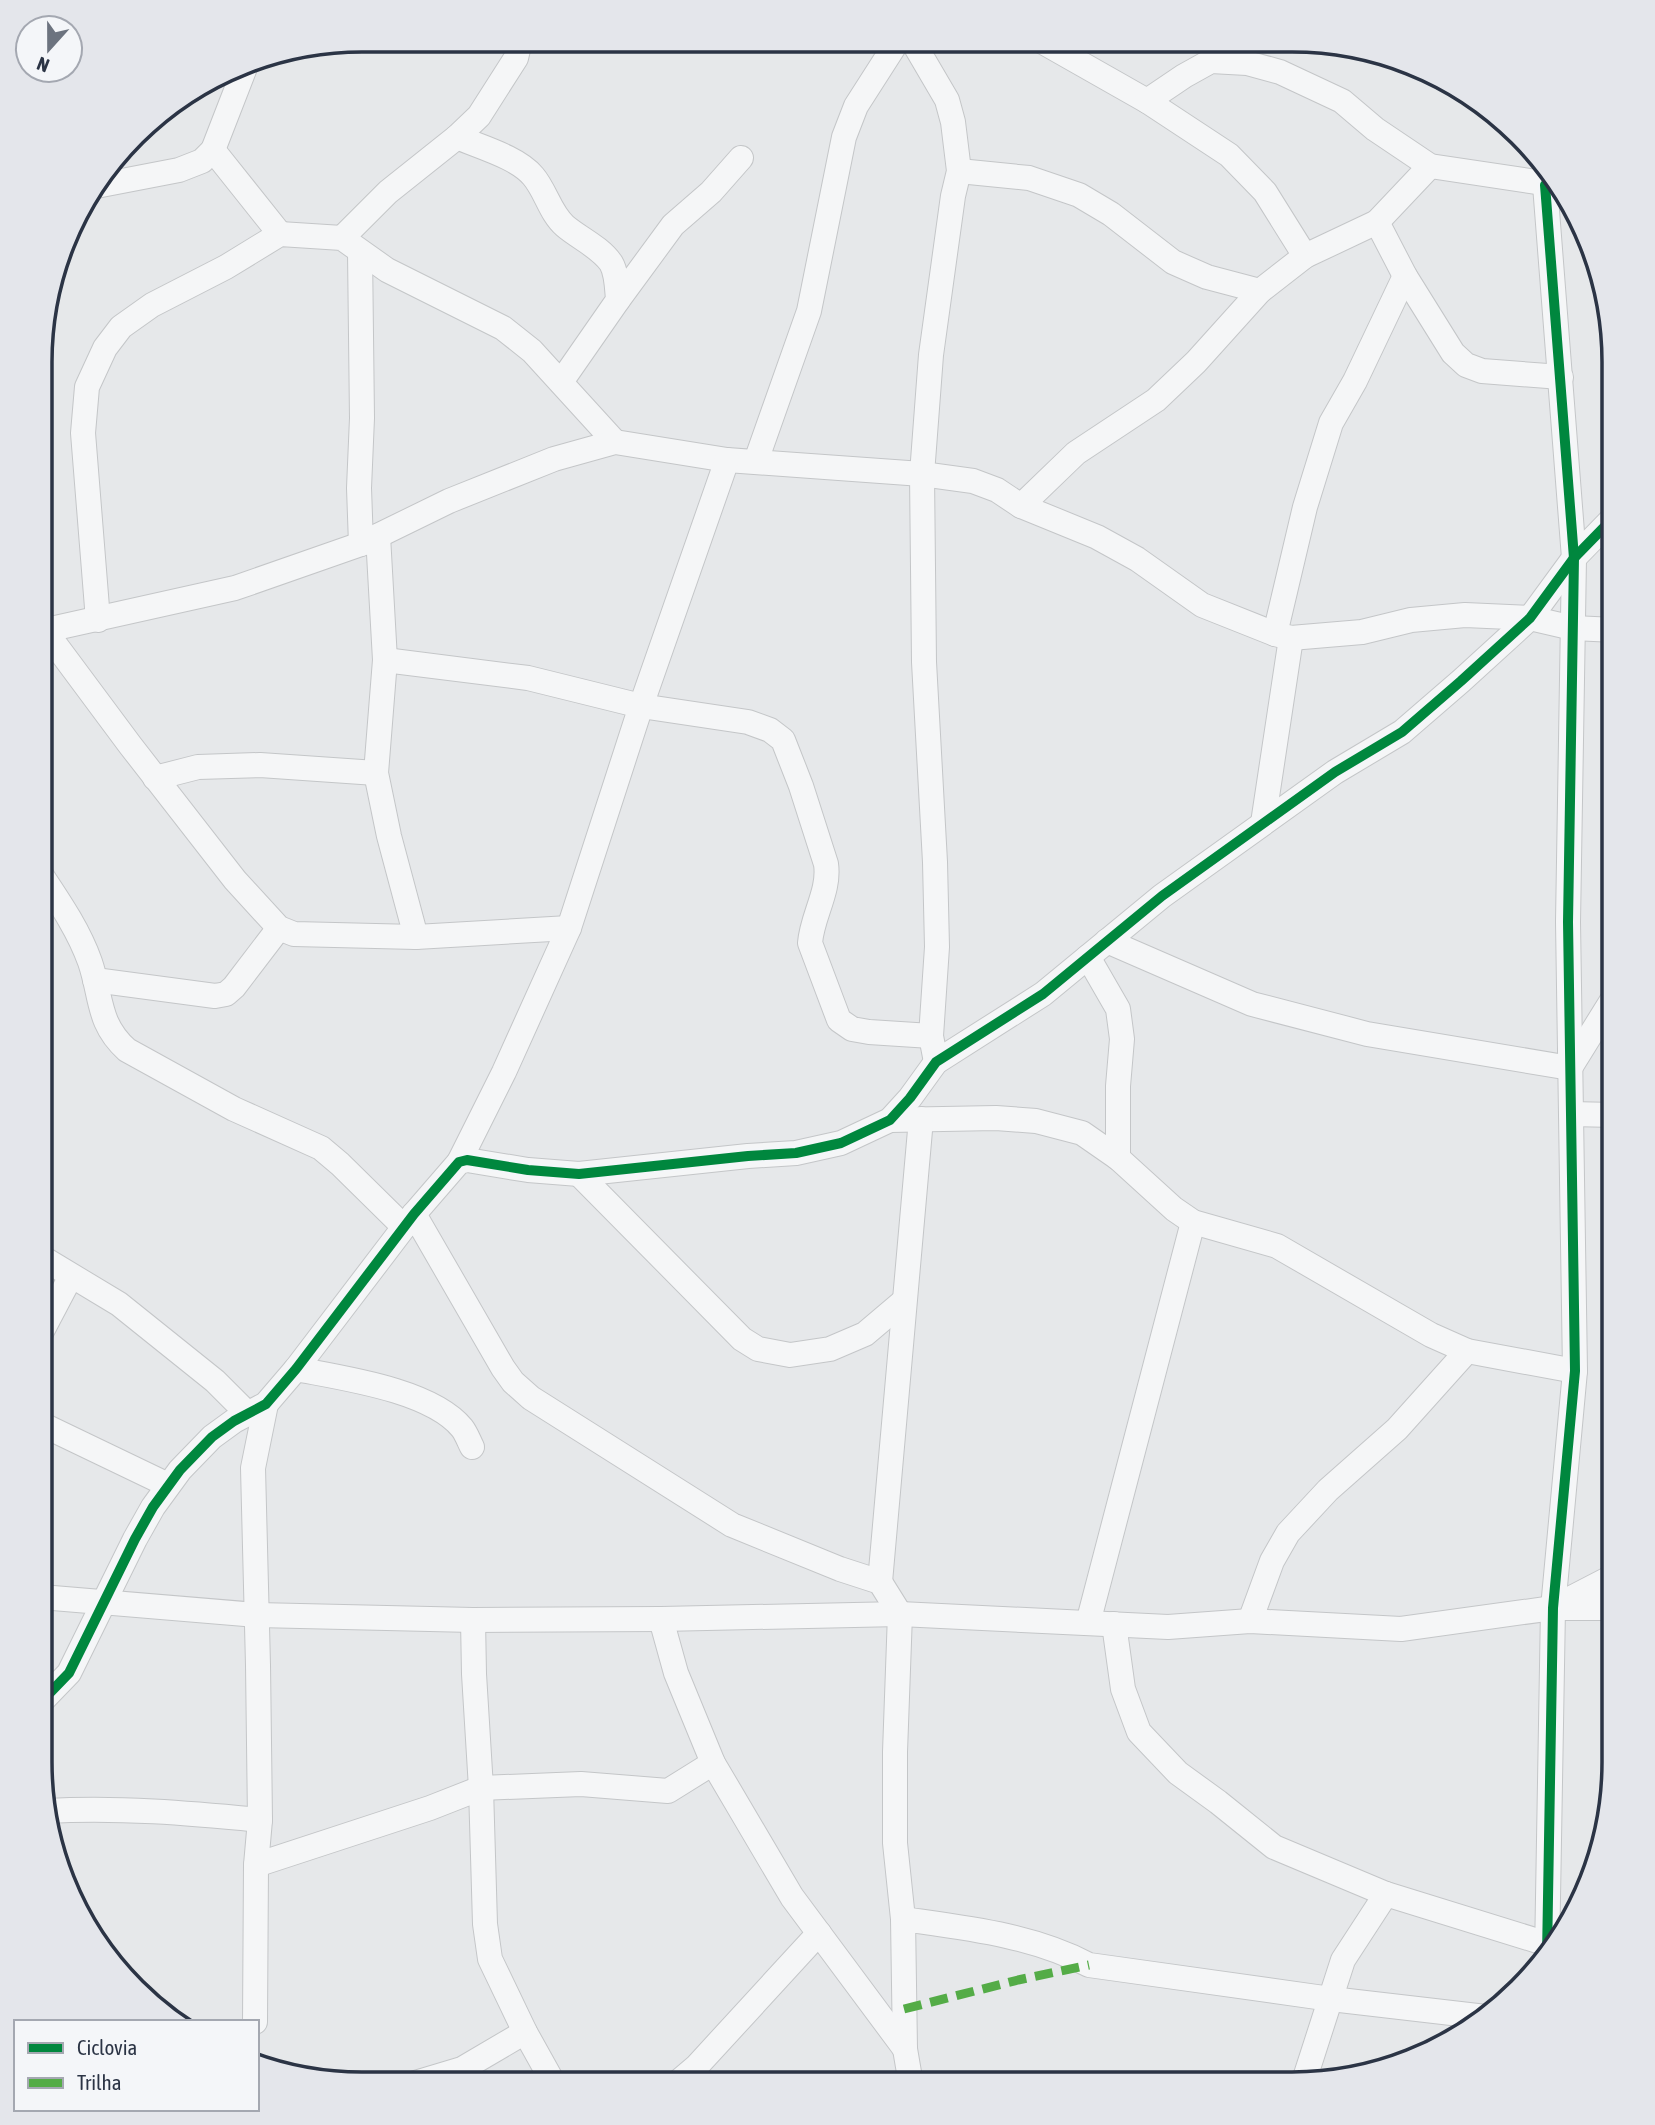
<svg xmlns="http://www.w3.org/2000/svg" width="1655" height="2125" font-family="'Asap Condensed',sans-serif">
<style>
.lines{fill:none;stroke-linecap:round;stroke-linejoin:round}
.minor-casing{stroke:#c4c6c8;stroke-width:26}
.minor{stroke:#f5f6f7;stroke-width:24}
.quiet{stroke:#54ac47;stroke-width:9;stroke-dasharray:18 9;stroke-linecap:butt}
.cycleway-casing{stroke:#f4f6f9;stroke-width:15}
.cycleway{stroke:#00873e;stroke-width:10}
.rim{fill:none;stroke:#2b3445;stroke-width:3.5}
</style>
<rect width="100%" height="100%" fill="#e6e8ea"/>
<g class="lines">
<defs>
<g id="minor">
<polyline points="913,42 947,100 953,122 959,171 953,196 931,355 922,474 924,662 935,862 937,947 931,1036 936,1062"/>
<polyline points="1043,42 1147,101 1229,155 1265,192 1305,256"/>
<polyline points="1147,101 1184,76 1211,61 1247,63 1280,72 1342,101 1375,129 1430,166 1556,185"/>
<path d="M457 137C480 147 517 157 533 176 546 191 550 213 565 226 579 238 600 247 611 263 617 273 617 289 618 300L561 382"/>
<polyline points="213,150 280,234"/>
<polyline points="959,171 1029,178 1079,195 1111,214 1173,262 1207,277 1260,291"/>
<polyline points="1545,185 1574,558 1568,922 1575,1371 1553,1608 1547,1956"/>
<polyline points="96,186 179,170 202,161 213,150 246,65"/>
<polyline points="1377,222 1405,276 1453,353 1466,365 1482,371 1561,377"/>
<polyline points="342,238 388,192 457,137 479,116 516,58 520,41"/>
<polyline points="360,252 362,418 359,488 361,544"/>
<polyline points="618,300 673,225 711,192 741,158"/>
<polyline points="756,461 809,311 844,137 856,106 897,42"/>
<polyline points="1021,506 1076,453 1156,400 1196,362 1260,291 1305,256 1377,222 1430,166"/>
<polyline points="378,536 385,660 376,773 389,836 416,937"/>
<polyline points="98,620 83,433 87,387 105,348 121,327 152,305 226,267 280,234 342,238 387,270 503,328 532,351 615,442"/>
<polyline points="42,631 235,588 361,544 449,501 554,459 615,442 727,460 922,474 973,481 997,490 1021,506 1097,537 1137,559 1202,605 1275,634 1291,638 1362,632 1411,620 1465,615 1530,618 1573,628 1615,630"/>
<polyline points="46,632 130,745 235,880 279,928 294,934 416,937 569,928"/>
<polyline points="1275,634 1305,507 1331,423 1355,381 1405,276"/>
<path d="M385 660 528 678 641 706 748 722 770 730 783 740 801 786 826 864C830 891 812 916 810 943L839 1020 852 1029 869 1032 931 1036"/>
<polyline points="155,778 198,767 260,765 376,773"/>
<polyline points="1263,823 1291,638"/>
<path d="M42 876C60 903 79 931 90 962 102 997 97 1023 127 1050L234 1109 321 1148 340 1164 404 1227"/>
<polyline points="1107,941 1252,1004 1367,1034 1570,1068 1614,997"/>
<polyline points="1088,957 1118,1009 1122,1039 1118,1086 1118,1158"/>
<polyline points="95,980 215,996 226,994 234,987 279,928"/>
<polyline points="1571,1114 1614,1115"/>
<polyline points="890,1120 996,1118 1036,1121 1082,1133 1118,1158 1174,1209 1193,1222 1277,1246 1431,1335 1467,1351 1575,1371"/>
<polyline points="459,1162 504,1072 569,928 641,706 727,460"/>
<polyline points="579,1174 742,1339 758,1349 790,1355 830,1349 865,1334 904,1301"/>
<polyline points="414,1214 503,1368 513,1382 531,1398 732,1525 840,1569 880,1582 900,1614 895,1752 895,1843 903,1919 905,2049 911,2084"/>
<polyline points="41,1257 119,1304 215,1381 248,1414"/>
<polyline points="41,1333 71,1276"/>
<path d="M296 1369C342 1378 431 1390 462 1428 466 1433 469 1441 472 1447"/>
<polyline points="41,1424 168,1485"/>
<polyline points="880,1582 921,1119"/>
<polyline points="41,1597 257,1615 473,1620 661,1619 900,1614 1168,1627 1250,1621 1401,1629 1553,1608 1614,1608"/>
<polyline points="1556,1606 1614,1576"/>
<polyline points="661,1619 676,1673 713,1763 792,1897 905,2049"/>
<polyline points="473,1620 474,1674 481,1788 485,1924 490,1959 525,2032 554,2084"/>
<polyline points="1250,1621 1272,1561 1288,1533 1328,1490 1397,1429 1467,1351"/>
<polyline points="1088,1623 1193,1222"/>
<polyline points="1114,1624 1123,1689 1139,1732 1178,1773 1218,1802 1274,1847 1386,1894 1554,1946"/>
<polyline points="40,1703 69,1673 135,1539 153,1507 180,1470 212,1437 234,1421 266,1404 296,1369 414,1214 459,1162 467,1160 528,1170 579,1174 748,1156 796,1153 841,1143 890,1120 910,1098 936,1062 1043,994 1162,896 1335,772 1402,732 1461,681 1530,618 1574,558 1615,516"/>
<path d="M47 1811C118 1807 189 1813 260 1820"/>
<polyline points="256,1865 430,1808 481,1788 581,1784 668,1791 713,1763"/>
<path d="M903 1919C966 1928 1032 1935 1089 1965L1331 1999 1486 2017"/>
<polyline points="255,2022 256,1865 260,1820 258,1665 253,1468 266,1404"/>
<polyline points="412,2084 462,2069 525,2032"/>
<polyline points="676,2084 696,2067 819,1933"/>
<polyline points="1303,2084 1343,1960 1386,1894"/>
</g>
</defs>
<use href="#minor" class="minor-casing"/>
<use href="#minor" class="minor"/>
<polyline class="quiet" points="904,2009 1018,1980 1089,1965"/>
<defs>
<g id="cycleway">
<polyline points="1545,185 1574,558 1568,922 1575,1371 1553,1608 1547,1956"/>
<polyline points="40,1703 69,1673 135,1539 153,1507 180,1470 212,1437 234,1421 266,1404 296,1369 414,1214 459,1162 467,1160 528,1170 579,1174 748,1156 796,1153 841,1143 890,1120 910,1098 936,1062 1043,994 1162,896 1335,772 1402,732 1461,681 1530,618 1574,558 1615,516"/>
</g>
</defs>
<use href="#cycleway" class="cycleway-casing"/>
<use href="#cycleway" class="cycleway"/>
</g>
<path d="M0 0H1655V2125H0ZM362 52H1292A310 310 0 0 1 1602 362V1762A310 310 0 0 1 1292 2072H362A310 310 0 0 1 52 1762V362A310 310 0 0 1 362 52Z" fill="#e4e6eb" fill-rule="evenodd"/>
<path class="rim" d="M362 52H1292A310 310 0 0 1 1602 362V1762A310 310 0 0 1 1292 2072H362A310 310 0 0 1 52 1762V362A310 310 0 0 1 362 52Z"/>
<rect x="14" y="2020" width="245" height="91" fill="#f4f6f9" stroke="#a4a8b1" stroke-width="2"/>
<rect x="28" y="2043" width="35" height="10" fill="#00873e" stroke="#a4a8b1" stroke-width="2"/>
<text x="77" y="2055" font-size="21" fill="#2b3445">Ciclovia</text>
<rect x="28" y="2078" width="35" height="10" fill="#54ac47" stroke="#a4a8b1" stroke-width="2"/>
<text x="77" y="2090" font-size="21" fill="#2b3445">Trilha</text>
<g transform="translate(49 49) rotate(201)"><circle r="33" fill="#f4f6f9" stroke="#a4a8b1" stroke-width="2"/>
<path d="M0-5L12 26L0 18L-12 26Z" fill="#6c737f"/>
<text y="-10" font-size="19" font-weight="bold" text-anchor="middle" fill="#2b3445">N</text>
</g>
</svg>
